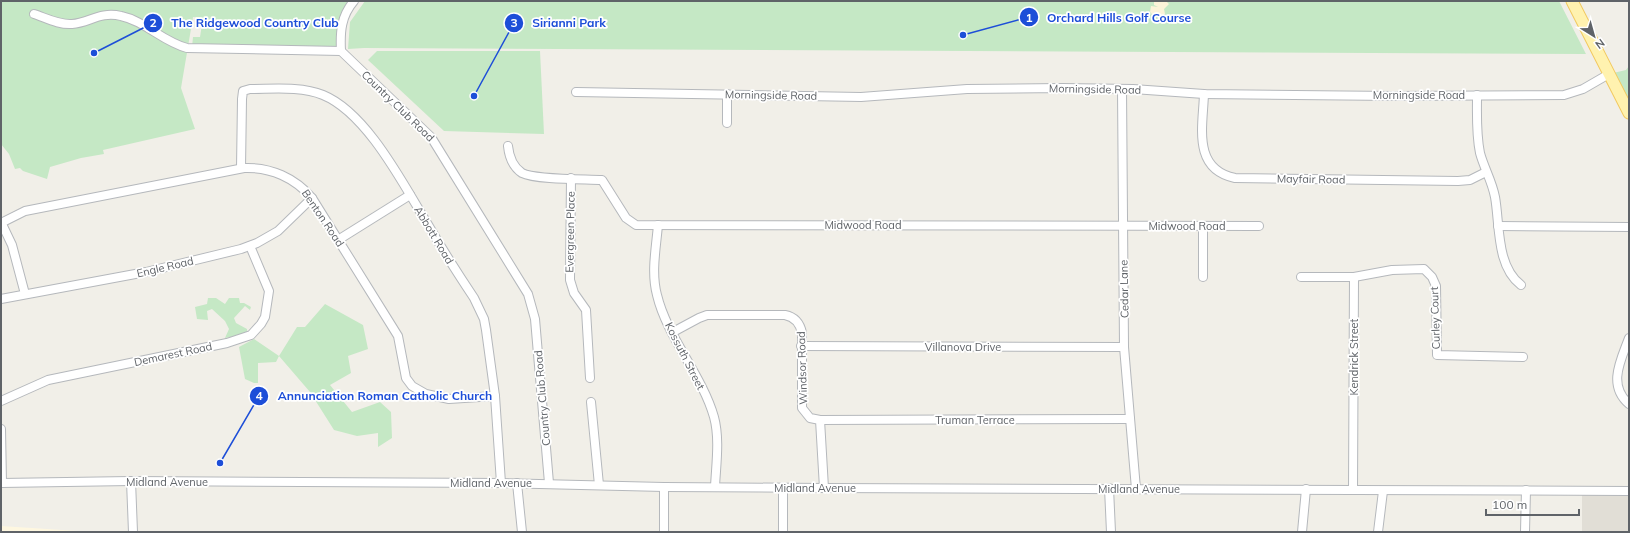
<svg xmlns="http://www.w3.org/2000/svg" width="1630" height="533" font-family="Mulish,sans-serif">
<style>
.commercial{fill:#fef7e0}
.education{fill:#e1ded6}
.green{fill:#c5e8c5}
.sand{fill:#fbf3d9}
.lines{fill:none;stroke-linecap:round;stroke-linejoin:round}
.minor-casing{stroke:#b5b8bc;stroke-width:10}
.major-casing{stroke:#f2c960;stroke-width:13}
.minor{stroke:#fff;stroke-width:8}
.major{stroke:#fff2af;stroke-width:11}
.labels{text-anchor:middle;stroke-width:3.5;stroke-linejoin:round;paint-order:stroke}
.street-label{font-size:11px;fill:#5f6368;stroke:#fff}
.leader{fill:none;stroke:#1d4ed8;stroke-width:1.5}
.callout-dot{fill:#1d4ed8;stroke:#fff;stroke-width:1.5}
.mark-label{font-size:12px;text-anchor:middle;font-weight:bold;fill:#fff}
.callout-label{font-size:12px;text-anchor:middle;font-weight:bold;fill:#1d4ed8;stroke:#fff;stroke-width:3.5;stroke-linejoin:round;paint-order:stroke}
</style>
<rect width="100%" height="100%" fill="#f1efe8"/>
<polygon class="commercial" points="1,526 93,532 1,532"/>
<rect class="education" x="1582" y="491" width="47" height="41"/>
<g class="green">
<polygon points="1,1 354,1 348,8 341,51 192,47 193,37 200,37 203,18 193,17 181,88 195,129 103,150 104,154 81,158 50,167 47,179 23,171 20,168 15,169 9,154 1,144"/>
<polygon points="365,1 1559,1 1586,54 364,48 348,49 350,22"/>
<polygon points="377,51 540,51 544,134 444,131 368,60"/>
<polygon points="1629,66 1629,113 1609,74 1626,70"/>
<polygon points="208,298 216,298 225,304 229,298 239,298 240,303 244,303 251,307 250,310 245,306 234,318 236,323 247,329 247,334 225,338 229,329 225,321 212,309 207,311 208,320 197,319 195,307 207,304"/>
<polygon points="325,304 363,325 368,349 348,356 351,373 330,385 352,412 380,402 391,412 392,438 378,447 378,433 357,436 334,430 310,392 279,356 276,362 258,363 258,383 254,383 245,379 239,347 254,339 279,356 297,327 305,327"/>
</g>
<polygon class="sand" points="1154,1 1166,1 1169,4 1164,9 1165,14 1159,17 1156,14 1153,15 1150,12 1151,6 1158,7 1154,5"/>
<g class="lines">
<defs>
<g id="minor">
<path d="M34 14C46 18 59 25 72 24 89 23 100 11 121 16 145 21 163 42 187 48L341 51 431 137 528 294 535 319 549 483"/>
<path d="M341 51C340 32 341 16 354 1"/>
<polyline points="1122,89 1124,347 1136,489"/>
<polyline points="576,92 861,97 967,89 1062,88 1133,89 1204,94 1393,96 1564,95 1583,89 1609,74"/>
<polyline points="727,94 727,123"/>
<path d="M1204 94C1203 126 1192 169 1235 178L1458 181 1470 180 1486 172"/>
<path d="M1477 95C1477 115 1476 134 1480 153 1484 168 1492 181 1495 197 1500 225 1496 266 1521 285"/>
<path d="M508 146C509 156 513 167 522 173 536 180 585 179 602 180L626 218 636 225 1259 226"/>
<path d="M241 168 242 99 243 91 250 89C273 89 301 86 323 95 367 113 403 184 427 223 442 249 458 274 474 298L484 319 486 330 495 396 501 483"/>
<polyline points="571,178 570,280 574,293 586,310 590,378"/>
<polyline points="1,222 12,245 25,294"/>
<path d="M1 223 25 211 244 168C271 167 295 178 312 198L398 336 406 378 412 386 426 394 449 399 495 396"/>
<path d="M658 225C656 248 651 273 657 295 667 337 702 375 714 417 720 439 716 465 715 487"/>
<polyline points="1498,226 1629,227"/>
<polyline points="338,240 410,195"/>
<polyline points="1203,277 1203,226"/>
<polyline points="1301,277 1354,277 1392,270 1424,269 1432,277 1436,286 1437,355 1523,357"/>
<polyline points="1,299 146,272 241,249 257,243 278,231 312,198"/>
<path d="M673 332 699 318 707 315H785C795 317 800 323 802 333V408L810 418 820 420 824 488"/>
<path d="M1629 338C1621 360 1607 385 1629 404"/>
<polyline points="801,346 1124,347"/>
<polyline points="1,401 48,380 227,343 251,335 261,324 265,317 269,291 250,246"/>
<polyline points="591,402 599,485"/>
<polyline points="820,420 1130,419"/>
<polyline points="1,429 2,483"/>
<polyline points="131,481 133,532"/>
<polyline points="1,483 131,481 501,483 664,487 824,488 1629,491"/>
<polyline points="517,483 522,532"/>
<polyline points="664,487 664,532"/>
<polyline points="783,488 783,532"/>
<polyline points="1109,488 1111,532"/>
<polyline points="1353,490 1354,277"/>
<polyline points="1302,532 1306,489"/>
<polyline points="1378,532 1383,491"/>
<polyline points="1525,532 1526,490"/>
</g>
<polyline id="major" points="1572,1 1629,113"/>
</defs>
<use href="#minor" class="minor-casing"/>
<use href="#major" class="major-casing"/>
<use href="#minor" class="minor"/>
<use href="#major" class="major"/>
</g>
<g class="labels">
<g class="street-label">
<text transform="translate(1095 89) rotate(1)" y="4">Morningside Road</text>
<text transform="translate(771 95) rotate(1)" y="4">Morningside Road</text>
<text x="1419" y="99">Morningside Road</text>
<text transform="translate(398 106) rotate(44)" y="4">Country Club Road</text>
<text transform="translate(1311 179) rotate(1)" y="4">Mayfair Road</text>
<text transform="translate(323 218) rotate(56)" y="4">Benton Road</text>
<text x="863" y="229">Midwood Road</text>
<text x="1187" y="230">Midwood Road</text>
<text transform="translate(570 232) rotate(-89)" y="4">Evergreen Place</text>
<text transform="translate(434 235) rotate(59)" y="4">Abbott Road</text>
<text transform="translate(165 267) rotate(-13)" y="4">Engle Road</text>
<text transform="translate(1124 289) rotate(-91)" y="4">Cedar Lane</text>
<text transform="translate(1435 318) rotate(-92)" y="4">Curley Court</text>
<text x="963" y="351">Villanova Drive</text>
<text transform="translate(173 354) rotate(-12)" y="4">Demarest Road</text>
<text transform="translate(685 356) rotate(63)" y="4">Kossuth Street</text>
<text transform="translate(1354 357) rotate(-90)" y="4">Kendrick Street</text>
<text transform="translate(802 368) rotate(-92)" y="4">Windsor Road</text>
<text transform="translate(542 398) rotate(-95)" y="4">Country Club Road</text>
<text x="975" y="424">Truman Terrace</text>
<text x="167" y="486">Midland Avenue</text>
<text x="491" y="487">Midland Avenue</text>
<text x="815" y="492">Midland Avenue</text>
<text x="1139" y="493">Midland Avenue</text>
</g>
</g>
<path class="leader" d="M963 35L1029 17M94 53L153 23M474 96L514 23M220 463L259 396"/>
<g class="callout-dot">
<circle cx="963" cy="35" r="4"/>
<circle cx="94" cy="53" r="4"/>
<circle cx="474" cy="96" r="4"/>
<circle cx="220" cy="463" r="4"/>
<circle cx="1029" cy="17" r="10"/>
<circle cx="153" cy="23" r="10"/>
<circle cx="514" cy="23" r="10"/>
<circle cx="259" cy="396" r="10"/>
</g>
<g class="mark-label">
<text x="1029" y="22">1</text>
<text x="153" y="27">2</text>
<text x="514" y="27">3</text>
<text x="259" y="400">4</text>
</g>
<g class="callout-label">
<text x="1119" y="22">Orchard Hills Golf Course</text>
<text x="255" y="27">The Ridgewood Country Club</text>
<text x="569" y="27">Sirianni Park</text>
<text x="385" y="400">Annunciation Roman Catholic Church</text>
</g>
<rect width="1630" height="533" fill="none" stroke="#5f6368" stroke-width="4"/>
<g transform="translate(1594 36) rotate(143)" stroke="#ffffff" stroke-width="3" paint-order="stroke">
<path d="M0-3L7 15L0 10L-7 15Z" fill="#5f6368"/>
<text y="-6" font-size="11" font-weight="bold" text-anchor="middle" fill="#5f6368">N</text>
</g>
<path d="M1486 509v6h93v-6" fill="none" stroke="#5f6368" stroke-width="2"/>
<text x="1492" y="509" font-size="12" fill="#5f6368" stroke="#ffffff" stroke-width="3" paint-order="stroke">100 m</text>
</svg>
